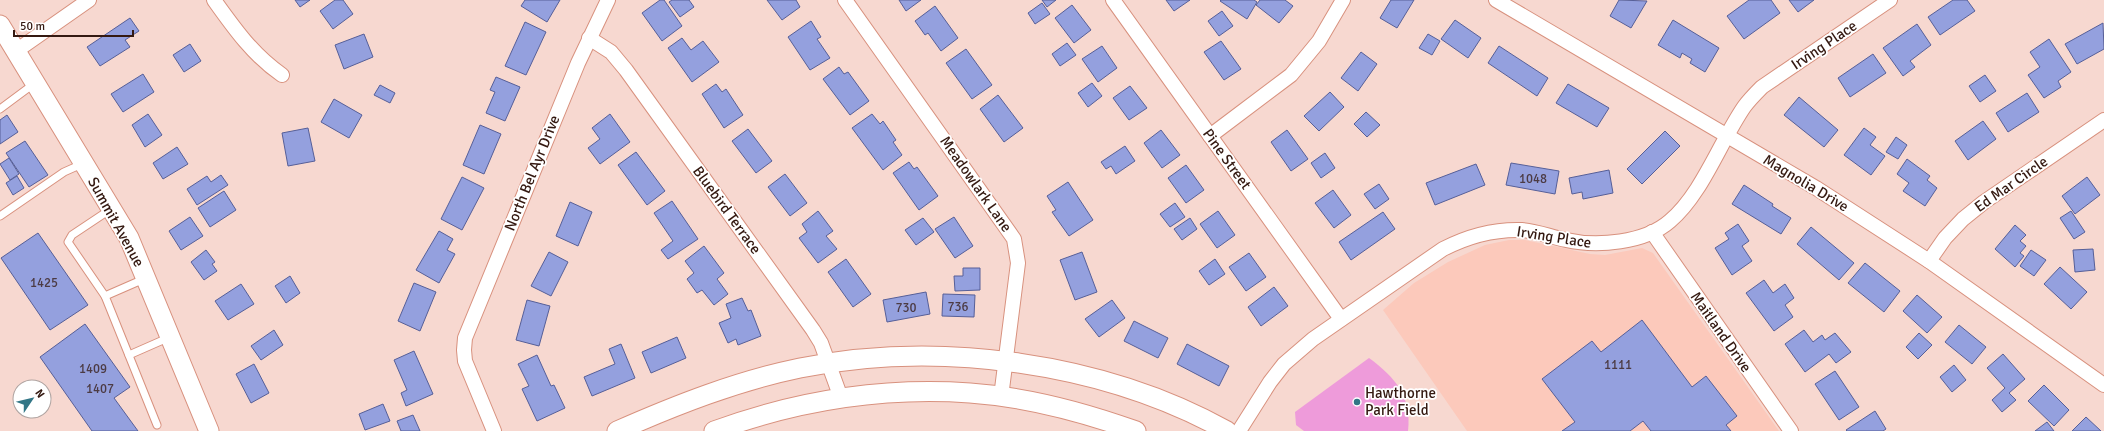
<svg xmlns="http://www.w3.org/2000/svg" width="2104" height="431" font-family="Signika,sans-serif">
<style>
.built{fill:#fcc9bb}
.green{fill:#ee9bda}
.building{fill:#94a0de;stroke:#565f98}
.lines{fill:none;stroke-linecap:round;stroke-linejoin:round}
.lane-casing{stroke:#d8917e;stroke-width:9}
.street-casing{stroke:#d8917e;stroke-width:16}
.secondary-casing{stroke:#d8917e;stroke-width:21}
.lane{stroke:#fff;stroke-width:7}
.street{stroke:#fff;stroke-width:14}
.secondary{stroke:#fff;stroke-width:19}
.poi-dot{fill:#327686;stroke:#fff;stroke-width:1.5}
.labels{text-anchor:middle;stroke-width:3.5;stroke-linejoin:round;paint-order:stroke}
.number-label{font-size:13px;fill:#4c3b44}
.street-label{font-size:15px;fill:#341911;stroke:#fff}
.poi-label{font-size:15px;fill:#341911;stroke:#fff;text-anchor:start}
</style>
<rect width="100%" height="100%" fill="#f7d8d0"/>
<polygon class="built" points="1509,240 1525,240 1590,254 1605,255 1642,248 1653,253 1779,431 1467,431 1383,310 1414,283 1448,262 1485,245"/>
<path class="green" d="M1369 358C1395 377 1412 397 1408 431H1304L1296 425 1295 412Z"/>
<g class="building">
<polygon points="295,0 310,0 300,7"/>
<polygon points="335,0 343,0 353,14 333,29 320,11"/>
<polygon points="525,0 560,0 547,22 521,6"/>
<polygon points="660,0 664,0 682,26 662,41 642,13"/>
<polygon points="672,0 689,0 694,7 680,17 669,2"/>
<polygon points="767,0 796,0 800,7 782,20"/>
<polygon points="899,0 921,0 906,11"/>
<polygon points="1042,0 1056,0 1047,7"/>
<polygon points="1166,0 1190,0 1174,11"/>
<polygon points="1221,0 1254,0 1257,2 1247,19 1220,1"/>
<polygon points="1260,0 1285,0 1293,6 1279,23 1256,5"/>
<polygon points="1391,0 1414,0 1397,28 1380,18"/>
<polygon points="1619,0 1647,1 1631,28 1610,16"/>
<polygon points="1749,0 1771,0 1780,13 1744,39 1727,16"/>
<polygon points="1789,0 1814,0 1798,12"/>
<polygon points="1953,0 1967,0 1975,11 1940,35 1928,17"/>
<polygon points="1042,3 1050,14 1035,24 1028,13"/>
<polygon points="1072,5 1091,30 1074,43 1055,18"/>
<polygon points="935,6 958,38 941,51 928,33 925,35 915,21"/>
<polygon points="1222,11 1233,26 1219,36 1208,21"/>
<polygon points="130,18 139,31 125,40 130,47 100,66 87,47"/>
<polygon points="1455,20 1481,38 1468,58 1441,39"/>
<polygon points="1673,20 1719,48 1705,72 1690,63 1692,59 1682,53 1680,58 1658,45"/>
<polygon points="811,21 821,37 817,39 830,58 810,70 788,37"/>
<polygon points="525,22 546,32 526,75 505,66"/>
<polygon points="2103,23 2104,49 2077,64 2065,44"/>
<polygon points="1917,24 1931,45 1910,61 1915,67 1903,76 1883,48"/>
<polygon points="364,34 373,57 344,69 335,45"/>
<polygon points="1428,34 1440,41 1432,55 1419,48"/>
<polygon points="682,38 691,50 703,41 719,62 692,82 668,48"/>
<polygon points="2049,39 2071,72 2058,81 2061,87 2044,98 2028,75 2040,67 2030,52"/>
<polygon points="1221,41 1241,69 1224,80 1204,52"/>
<polygon points="1067,43 1076,55 1060,66 1052,54"/>
<polygon points="190,44 201,61 184,72 173,55"/>
<polygon points="1102,46 1117,68 1098,82 1082,59"/>
<polygon points="1499,46 1548,78 1537,96 1488,63"/>
<polygon points="966,49 992,85 972,99 946,63"/>
<polygon points="1361,52 1377,64 1358,91 1341,78"/>
<polygon points="1873,54 1886,73 1850,97 1838,78"/>
<polygon points="839,67 844,74 848,72 869,101 850,115 823,79"/>
<polygon points="143,74 154,92 123,112 111,94"/>
<polygon points="1985,75 1996,91 1980,102 1969,86"/>
<polygon points="496,77 520,87 505,121 486,113 495,92 490,90"/>
<polygon points="1092,83 1102,96 1088,107 1078,93"/>
<polygon points="716,84 722,92 726,89 743,115 724,128 702,94"/>
<polygon points="1568,84 1609,108 1597,127 1556,103"/>
<polygon points="380,85 395,93 390,103 374,95"/>
<polygon points="1130,86 1147,108 1129,120 1113,98"/>
<polygon points="1330,92 1344,107 1319,131 1304,116"/>
<polygon points="2027,93 2039,112 2008,132 1996,113"/>
<polygon points="998,95 1023,128 1004,142 980,109"/>
<polygon points="1799,97 1838,130 1824,147 1784,115"/>
<polygon points="334,99 362,115 349,138 321,122"/>
<polygon points="1366,112 1380,125 1367,137 1354,124"/>
<polygon points="148,114 162,135 145,147 132,125"/>
<polygon points="610,114 630,142 600,164 588,148 600,139 592,128"/>
<polygon points="872,114 880,124 883,121 896,140 893,142 902,155 883,170 852,128"/>
<polygon points="7,115 18,132 0,144 0,120"/>
<polygon points="1983,121 1996,139 1968,160 1955,141"/>
<polygon points="480,125 501,134 484,174 463,165"/>
<polygon points="308,128 315,161 288,166 282,133"/>
<polygon points="1864,128 1876,137 1870,145 1885,156 1871,175 1844,155"/>
<polygon points="748,129 772,161 756,173 732,141"/>
<polygon points="1161,130 1180,155 1162,168 1144,143"/>
<polygon points="1287,130 1308,159 1291,171 1271,142"/>
<polygon points="1665,131 1680,146 1642,184 1627,169"/>
<polygon points="1896,137 1907,145 1898,159 1886,152"/>
<polygon points="25,141 48,175 29,187 6,153"/>
<polygon points="1125,146 1135,161 1116,174 1111,166 1106,169 1101,162"/>
<polygon points="177,147 188,164 163,179 153,163"/>
<polygon points="636,152 665,191 647,205 618,165"/>
<polygon points="1325,153 1335,168 1321,178 1311,163"/>
<polygon points="9,158 19,174 10,180 0,164"/>
<polygon points="1907,159 1930,176 1927,180 1937,188 1925,206 1903,191 1909,183 1897,174"/>
<polygon points="909,162 914,169 917,167 938,196 919,210 893,173"/>
<polygon points="1511,163 1559,171 1555,194 1506,185"/>
<polygon points="1476,164 1485,185 1435,205 1426,183"/>
<polygon points="1186,165 1204,190 1186,203 1168,178"/>
<polygon points="1609,170 1613,193 1583,199 1582,192 1572,194 1569,178"/>
<polygon points="785,174 807,203 790,216 768,187"/>
<polygon points="221,175 228,185 197,205 187,189 207,176 211,182"/>
<polygon points="17,176 24,188 13,195 6,183"/>
<polygon points="462,177 484,188 462,230 441,219"/>
<polygon points="2087,177 2100,195 2075,214 2062,196"/>
<polygon points="1068,182 1093,220 1069,236 1052,212 1056,210 1047,196"/>
<polygon points="1379,184 1389,199 1375,209 1364,194"/>
<polygon points="1744,185 1773,204 1772,206 1791,218 1781,234 1732,204"/>
<polygon points="1333,190 1351,215 1334,228 1315,203"/>
<polygon points="224,191 236,210 210,227 198,208"/>
<polygon points="672,201 698,239 668,259 661,250 673,241 654,213"/>
<polygon points="570,202 592,212 578,246 556,236"/>
<polygon points="1175,203 1185,217 1170,227 1160,214"/>
<polygon points="818,211 833,231 826,236 837,249 818,263 799,238 807,232 802,224"/>
<polygon points="1218,211 1235,235 1217,248 1200,224"/>
<polygon points="2071,211 2085,232 2074,239 2060,218"/>
<polygon points="1383,212 1395,229 1351,260 1339,242"/>
<polygon points="190,217 203,236 181,250 169,231"/>
<polygon points="954,217 973,246 955,258 935,229"/>
<polygon points="923,218 934,232 916,245 905,230"/>
<polygon points="1190,218 1197,229 1182,240 1174,229"/>
<polygon points="1738,224 1749,241 1742,246 1752,261 1732,275 1715,248 1729,239 1725,233"/>
<polygon points="2015,225 2026,235 2020,241 2026,246 2020,253 2024,256 2015,267 1995,249"/>
<polygon points="1811,227 1854,263 1839,280 1797,244"/>
<polygon points="439,231 453,239 447,250 455,254 439,283 416,270"/>
<polygon points="38,233 88,305 50,330 1,258"/>
<polygon points="704,246 724,273 717,279 728,294 714,305 702,290 697,293 687,279 694,273 685,261"/>
<polygon points="2093,249 2095,270 2075,272 2073,250"/>
<polygon points="206,250 215,262 212,264 217,271 204,280 191,262"/>
<polygon points="2031,250 2046,260 2034,276 2020,266"/>
<polygon points="549,252 568,262 551,296 531,286"/>
<polygon points="1082,252 1097,292 1075,300 1060,260"/>
<polygon points="1249,253 1266,277 1246,291 1229,267"/>
<polygon points="846,259 871,294 853,307 828,272"/>
<polygon points="1215,259 1225,274 1209,285 1199,271"/>
<polygon points="1865,263 1900,291 1884,312 1848,283"/>
<polygon points="2060,267 2087,292 2071,309 2044,284"/>
<polygon points="963,268 980,268 980,290 955,291 954,276 963,276"/>
<polygon points="290,276 300,293 286,303 275,286"/>
<polygon points="1764,280 1773,293 1785,284 1794,298 1785,305 1793,317 1774,331 1746,293"/>
<polygon points="414,283 436,292 420,331 398,321"/>
<polygon points="241,284 254,304 228,320 215,301"/>
<polygon points="1274,287 1288,306 1261,326 1248,307"/>
<polygon points="926,292 930,314 887,322 883,300"/>
<polygon points="943,294 975,295 974,317 942,316"/>
<polygon points="1917,295 1942,317 1927,333 1903,311"/>
<polygon points="742,298 748,311 751,310 761,336 738,345 736,339 728,343 719,323 731,318 726,304"/>
<polygon points="527,300 550,306 539,346 516,340"/>
<polygon points="1112,300 1125,318 1099,337 1085,319"/>
<polygon points="1642,320 1692,387 1706,376 1737,416 1726,425 1731,431 1651,431 1643,421 1630,431 1562,431 1575,422 1542,379 1592,341 1601,352"/>
<polygon points="1134,321 1168,338 1158,358 1124,341"/>
<polygon points="85,324 130,387 114,398 138,431 92,431 40,357"/>
<polygon points="1959,325 1986,347 1972,364 1945,342"/>
<polygon points="274,330 283,345 261,360 251,346"/>
<polygon points="1804,330 1813,342 1822,335 1825,340 1835,333 1851,352 1836,363 1829,354 1805,372 1785,344"/>
<polygon points="1919,333 1932,345 1918,359 1906,347"/>
<polygon points="677,337 686,358 651,373 642,352"/>
<polygon points="621,344 635,378 592,396 584,377 615,364 609,349"/>
<polygon points="1187,344 1229,366 1219,386 1177,364"/>
<polygon points="414,351 433,394 406,406 401,393 407,390 394,360"/>
<polygon points="2003,354 2025,379 2009,393 2016,400 2002,412 1992,400 2005,388 1987,368"/>
<polygon points="537,355 551,386 554,385 565,408 537,421 522,389 529,386 518,364"/>
<polygon points="254,364 269,393 251,403 236,374"/>
<polygon points="1954,365 1966,380 1952,392 1940,377"/>
<polygon points="1835,371 1859,407 1839,420 1815,384"/>
<polygon points="2044,385 2069,410 2054,426 2028,401"/>
<polygon points="383,404 390,421 365,430 359,414"/>
<polygon points="1875,411 1886,429 1883,431 1847,431 1846,430"/>
<polygon points="413,415 420,431 401,431 397,421"/>
<polygon points="2086,417 2101,431 2072,431"/>
<polygon points="2047,422 2054,431 2035,431"/>
</g>
<g class="lines">
<defs>
<g id="lane">
<polyline points="0,109 35,83"/>
<polyline points="111,209 72,235 68,242 105,296 157,425"/>
<polyline points="0,216 64,172 82,164"/>
<polyline points="105,296 144,279"/>
<polyline points="129,355 170,337"/>
</g>
<g id="street">
<path d="M214 0C234 28 253 55 282 75"/>
<polyline points="845,0 1014,239 1018,263 1001,397"/>
<polyline points="1113,0 1341,319"/>
<polyline points="1496,0 1816,188 1929,261 2104,385"/>
<polyline points="589,38 611,52 626,70 813,330 821,343 841,398"/>
<polyline points="16,51 89,0"/>
<polyline points="1210,136 1291,75 1319,41 1343,0"/>
<polyline points="1652,232 1791,431"/>
<polyline points="1929,261 1945,238 1963,219 1984,202 2104,120"/>
<polyline points="494,431 465,361 464,350 465,338 578,63 608,0"/>
<path d="M1239 431 1270 382 1284 364 1313 339 1443 249C1468 236 1493 229 1522 230 1537 231 1551 237 1566 240 1597 247 1645 243 1670 221 1702 194 1720 142 1744 107 1749 100 1756 93 1762 87L1890 0"/>
</g>
<g id="secondary">
<polyline points="0,25 129,238 209,431"/>
<path d="M617 431C676 405 737 381 800 368 939 340 1103 362 1227 431"/>
<path d="M714 431C796 401 884 387 970 393 1027 397 1083 412 1136 431"/>
</g>
</defs>
<use href="#lane" class="lane-casing"/>
<use href="#street" class="street-casing"/>
<use href="#secondary" class="secondary-casing"/>
<use href="#lane" class="lane"/>
<use href="#street" class="street"/>
<use href="#secondary" class="secondary"/>
</g>
<circle class="poi-dot" cx="1357" cy="402" r="4"/>
<g class="labels">
<g class="number-label">
<text x="1533" y="183">1048</text>
<text x="44" y="287">1425</text>
<text x="958" y="311">736</text>
<text x="906" y="312">730</text>
<text x="1618" y="369">1111</text>
<text x="93" y="373">1409</text>
<text x="100" y="393">1407</text>
</g>
<g class="street-label">
<text transform="translate(1824 45) rotate(-34)" y="5">Irving Place</text>
<text transform="translate(1227 159) rotate(54)" y="5">Pine Street</text>
<text transform="translate(532 173) rotate(-68)" y="5">North Bel Ayr Drive</text>
<text transform="translate(1806 183) rotate(31)" y="5">Magnolia Drive</text>
<text transform="translate(976 184) rotate(55)" y="5">Meadowlark Lane</text>
<text transform="translate(2011 184) rotate(-35)" y="5">Ed Mar Circle</text>
<text transform="translate(727 210) rotate(54)" y="5">Bluebird Terrace</text>
<text transform="translate(116 222) rotate(61)" y="5">Summit Avenue</text>
<text transform="translate(1554 237) rotate(9)" y="5">Irving Place</text>
<text transform="translate(1721 332) rotate(55)" y="5">Maitland Drive</text>
</g>
<g class="poi-label">
<text x="1365" y="398">Hawthorne<tspan x="1365" dy="17">Park Field</tspan></text>
</g>
</g>
<g transform="translate(32 399) rotate(55)"><circle r="19" fill="#ffffff" stroke="#aea3a0"/>
<path d="M0-3L7 15L0 10L-7 15Z" fill="#327686"/>
<text y="-6" font-size="11" font-weight="bold" text-anchor="middle" fill="#341911">N</text>
</g>
<path d="M14 30v6h119v-6" fill="none" stroke="#341911" stroke-width="2"/>
<text x="20" y="30" font-size="12" fill="#341911" stroke="#ffffff" stroke-width="3" paint-order="stroke">50 m</text>
</svg>
